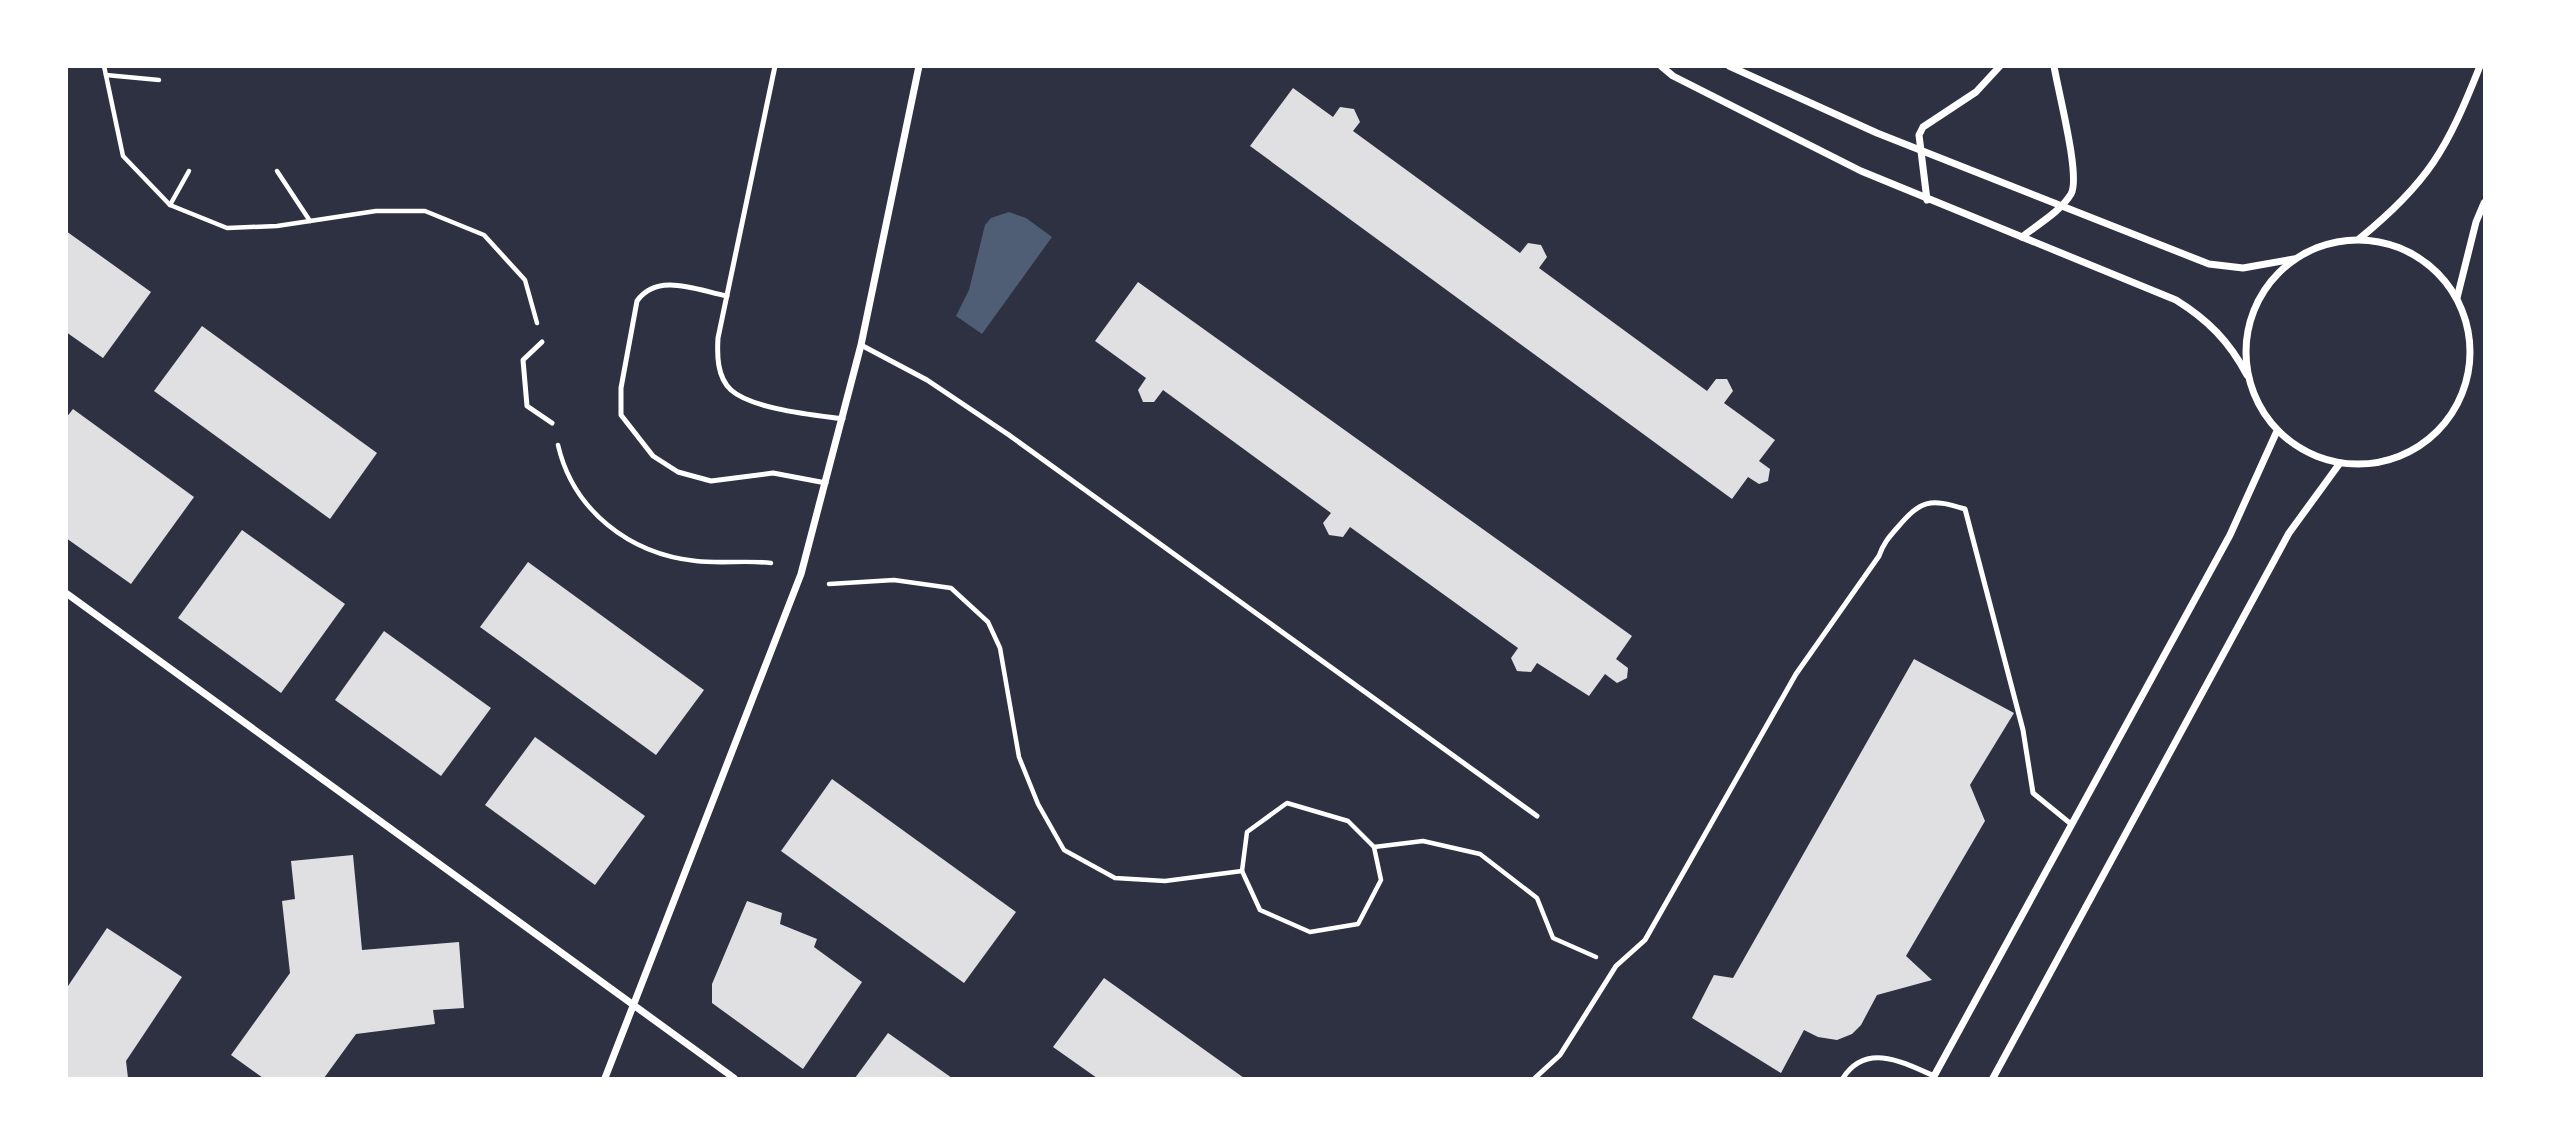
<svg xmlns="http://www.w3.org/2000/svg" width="2551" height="1145" font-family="Signika,sans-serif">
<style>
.water{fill:#4f5d75}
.building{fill:#e0e0e3}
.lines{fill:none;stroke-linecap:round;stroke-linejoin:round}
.path{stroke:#fff;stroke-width:4.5}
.service{stroke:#fff;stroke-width:5}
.minor{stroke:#fff;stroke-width:7}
</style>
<rect width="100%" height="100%" fill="#2d3142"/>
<polygon class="water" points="1009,212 1026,218 1052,237 982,334 956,316 969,290 985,225 991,218"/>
<g class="building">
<polygon points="1293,88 1333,117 1340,107 1354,109 1360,122 1353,131 1520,253 1528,243 1541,245 1547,257 1539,268 1707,391 1716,379 1727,379 1733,391 1724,403 1775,440 1759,461 1770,469 1768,481 1759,484 1748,477 1732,499 1250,146"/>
<polygon points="66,231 151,292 103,358 66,332"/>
<polygon points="1138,282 1632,636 1616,659 1628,668 1627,678 1617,683 1605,674 1589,696 1537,663 1531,672 1517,671 1511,658 1518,648 1350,527 1343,537 1329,535 1323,523 1331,513 1163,390 1154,402 1143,402 1138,390 1146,378 1095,341"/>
<polygon points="202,326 377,453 330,519 154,391"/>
<polygon points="73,409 194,497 131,584 66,538 66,418"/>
<polygon points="242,530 345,604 281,693 178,618"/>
<polygon points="528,562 704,690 656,755 480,627"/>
<polygon points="384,631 491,708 441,776 335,700"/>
<polygon points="1914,659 2014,713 1970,785 1985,821 1906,956 1932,980 1877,995 1861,1025 1852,1034 1837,1040 1818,1037 1804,1030 1781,1073 1692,1018 1714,975 1733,978"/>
<polygon points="535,737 645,816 595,885 485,805"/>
<polygon points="832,779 1016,912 964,983 781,851"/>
<polygon points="353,855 362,950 459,942 464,1008 433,1010 435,1024 356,1034 324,1078 263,1078 231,1055 290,973 282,901 295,899 291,861"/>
<polygon points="747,901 782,913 780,924 817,939 814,947 862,982 803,1069 712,1003 712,984"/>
<polygon points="107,928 182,977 126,1061 128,1078 66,1078 66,989"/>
<polygon points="1104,978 1244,1078 1097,1078 1053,1047"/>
<polygon points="888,1033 952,1078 855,1078"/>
</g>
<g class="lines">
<g class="path">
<polyline points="104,66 123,156 170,205 227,228 277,226 376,211 425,211 484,235 525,280 537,323"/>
<polyline points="106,75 159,80"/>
<polyline points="277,171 310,221"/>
<polyline points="170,205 189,171"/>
<path d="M558 445C573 510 629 554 696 561 721 564 746 560 771 563"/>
<polyline points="829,584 894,580 951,588 988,622 1000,648 1019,757 1038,804 1064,850 1115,878 1165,881 1242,871 1260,910 1310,932 1358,924 1381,880 1374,847 1423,841 1480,854 1537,898 1553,938 1596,957"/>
<polyline points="1242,871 1247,832 1287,803 1348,821 1374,847"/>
</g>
<g class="service">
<path d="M775 66 718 338C717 355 717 377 731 390 752 409 814 415 843 419"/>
<path d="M727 296C697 290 657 272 637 301L621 388V415L653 456 678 472 711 481 773 473 826 483"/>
<polyline points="542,342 523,360 527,406 552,423"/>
<polyline points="861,345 927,380 1009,435 1537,816"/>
<path d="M1535 1078 1560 1055 1616 966 1645 940 1796 674 1879 556C1883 544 1889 537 1897 528 1921 500 1929 498 1965 509L2023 730 2033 793 2071 824"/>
<path d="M1843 1078C1866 1042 1903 1062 1934 1076"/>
</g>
<g class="minor">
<path d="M1661 66 1673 76 1861 171 2176 300C2208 320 2229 341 2247 375"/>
<polyline points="1729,66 1877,133 2209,264 2243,268 2294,259"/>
<polyline points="1927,200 1919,135 1923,127 1976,92 2000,66"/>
<path d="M2022 237C2038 224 2060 212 2071 194 2081 177 2058 91 2054 66"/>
<path d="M2359 239C2429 182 2447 149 2480 66"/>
<circle cx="2358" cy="352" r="112"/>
<polyline points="2457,298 2476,222 2484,203"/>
<polyline points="66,593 734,1078"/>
<polyline points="605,1078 801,574 861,345 919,66"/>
<polyline points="1933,1078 2230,535 2277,431"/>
<polyline points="1993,1078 2289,533 2340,463"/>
</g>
</g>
<rect width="2551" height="1145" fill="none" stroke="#ffffff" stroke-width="136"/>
</svg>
